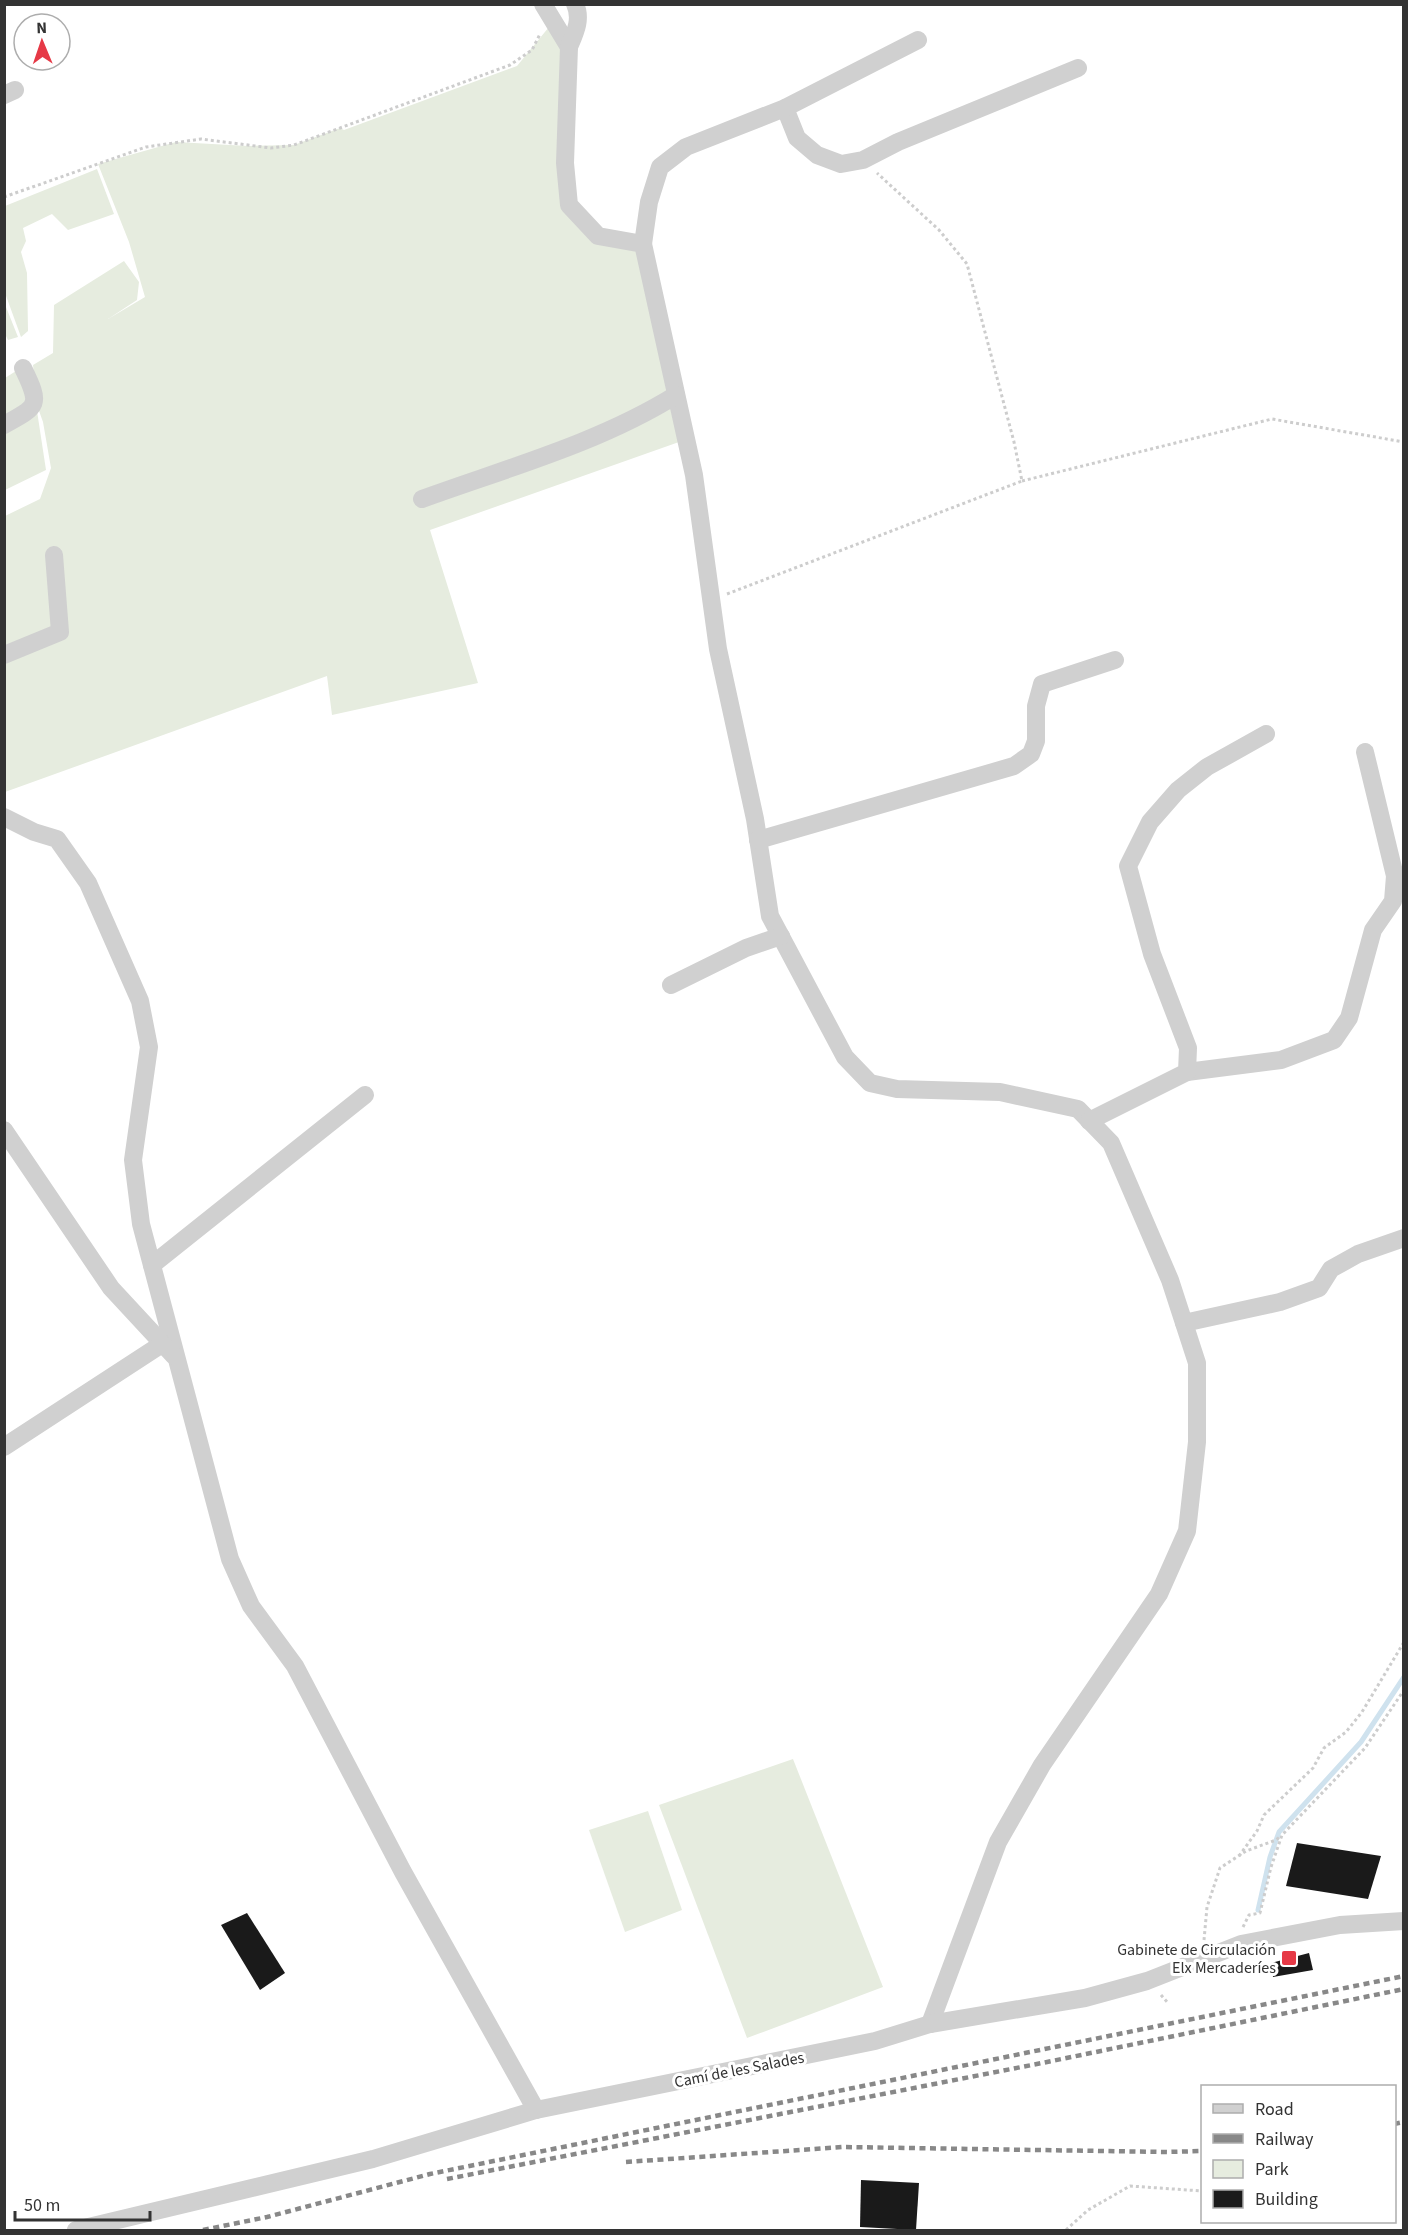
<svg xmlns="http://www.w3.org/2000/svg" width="1408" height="2235" font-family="'Source Sans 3',sans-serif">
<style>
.green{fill:#e6ecdf}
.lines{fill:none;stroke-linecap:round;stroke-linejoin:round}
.stream{stroke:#cfe2ee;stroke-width:5}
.building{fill:#1a1a1a}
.path{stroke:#cdcdcd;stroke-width:3;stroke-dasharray:3 3;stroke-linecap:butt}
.minor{stroke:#d0d0d0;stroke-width:18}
.rail{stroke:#888;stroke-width:4.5;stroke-dasharray:6 4.5;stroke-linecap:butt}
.poi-dot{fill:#e63946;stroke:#fff;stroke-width:2}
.labels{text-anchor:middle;stroke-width:6;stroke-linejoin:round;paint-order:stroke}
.poi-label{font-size:16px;fill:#333;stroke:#fff;text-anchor:end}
.street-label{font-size:16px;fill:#333;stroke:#fff}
</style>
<rect width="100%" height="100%" fill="#fff"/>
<g class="green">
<polygon points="549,27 565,53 558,161 593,240 644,252 679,442 430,530 478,683 332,715 327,676 5,792 5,516 40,499 51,468 43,422 38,408 33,365 53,353 54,305 124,261 139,282 137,300 108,319 145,297 129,242 98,164 176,142 248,146 294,145 340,128 344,130 517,66"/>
<polygon points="97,169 114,214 68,230 52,214 23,228 26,241 21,252 27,273 28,331 21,337 5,293 5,206"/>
<polygon points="4,302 18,337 8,340 5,334"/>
<polygon points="16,371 27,392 24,405 5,415 5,378"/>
<polygon points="37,411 46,470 5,490 5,428"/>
<polygon points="793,1759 883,1987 747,2038 659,1805"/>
<polygon points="648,1811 682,1910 625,1932 589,1830"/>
</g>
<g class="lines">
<polyline class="stream" points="1258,1910 1270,1857 1279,1832 1361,1742 1404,1677"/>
</g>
<g class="building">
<polygon points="1297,1843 1381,1856 1368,1899 1286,1886"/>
<polygon points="247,1913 285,1973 260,1990 221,1925"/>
<polygon points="1309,1953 1313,1970 1273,1977 1271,1963"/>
<polygon points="861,2180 919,2183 916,2230 860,2227"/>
</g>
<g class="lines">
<g class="path">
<polyline points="4,197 146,147 201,139 271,148 294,145 510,65 532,50 540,34"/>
<polyline points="1022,481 1272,419 1404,442"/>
<polyline points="727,594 1022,481 1014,442 967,264 939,230 877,173"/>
<polyline points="1239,1856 1257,1831 1264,1815 1313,1768 1324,1748 1346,1732 1362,1712 1404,1642"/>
<polyline points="1243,1927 1249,1915 1260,1913 1271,1867 1282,1835 1365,1748 1404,1690"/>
<polyline points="1204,1940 1207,1907 1220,1868 1246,1851 1276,1840 1281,1836"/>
<polyline points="1161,1995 1168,2003"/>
<polyline points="1066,2230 1088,2210 1130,2186 1202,2191"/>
</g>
<g class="minor">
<polyline points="543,4 569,47 565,163 569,205 598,236 643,244 694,475 718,649 755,819 770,916 845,1057 870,1083 897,1089 1000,1092 1078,1109 1111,1143 1170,1280 1197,1363 1197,1442 1187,1531 1159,1594 1042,1765 998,1842 930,2024"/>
<path d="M569 47C575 33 582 19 575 4"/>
<polyline points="4,95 15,90"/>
<polyline points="785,108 797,138 817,155 841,164 863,160 898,142 1078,68"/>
<polyline points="643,244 649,202 660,167 686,147 785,108 918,40"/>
<path d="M4 425C39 406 41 405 23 368"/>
<path d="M422 499C507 468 599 443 676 395"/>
<polyline points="4,655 60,632 54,555"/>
<polyline points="4,817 34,832 57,839 88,883 140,1001 149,1047 133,1160 141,1224 230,1559 251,1606 295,1666 403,1872 536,2110"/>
<polyline points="758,840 1014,766 1031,754 1036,741 1036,706 1042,684 1115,660"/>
<polyline points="671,985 746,948 781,936"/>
<polyline points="1187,1072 1281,1060 1334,1040 1349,1018 1373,930 1393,901 1395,876 1365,752"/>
<polyline points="1089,1121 1187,1072 1188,1048 1152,954 1128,866 1150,822 1178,790 1207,767 1266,734"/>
<polyline points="4,1130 111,1288 174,1356"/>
<polyline points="152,1265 365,1095"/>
<polyline points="1184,1323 1280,1302 1319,1288 1331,1269 1358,1254 1404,1238"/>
<polyline points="4,1447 162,1344"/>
<polyline points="76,2230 373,2159 536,2110 875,2041 930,2024 1085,1998 1147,1981 1241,1944 1340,1925 1404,1921"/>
</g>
<g class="rail">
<polyline points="1394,2124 1404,2122"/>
<polyline points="626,2162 843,2147 1167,2152 1202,2151"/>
<polyline points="447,2179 1042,2063 1404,1989"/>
<polyline points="203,2230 267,2217 430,2174 1404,1976"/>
</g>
</g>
<rect class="poi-dot" x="1281" y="1950" width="16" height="16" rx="3"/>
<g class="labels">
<g class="poi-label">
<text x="1276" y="1955">Gabinete de Circulación<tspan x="1276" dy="18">Elx Mercaderíes</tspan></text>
</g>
<g class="street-label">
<text transform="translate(739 2069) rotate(-11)" y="6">Camí de les Salades</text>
</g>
</g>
<rect width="1408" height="2235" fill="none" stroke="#333333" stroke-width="12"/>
<rect x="1201" y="2085" width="195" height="138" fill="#ffffff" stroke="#adadad" stroke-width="1.5"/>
<rect x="1213" y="2104" width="30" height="9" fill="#d0d0d0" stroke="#adadad" stroke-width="1.5"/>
<text x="1255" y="2115" font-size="18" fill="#333333">Road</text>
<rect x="1213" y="2134" width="30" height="9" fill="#888888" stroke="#adadad" stroke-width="1.5"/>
<text x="1255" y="2145" font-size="18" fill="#333333">Railway</text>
<rect x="1213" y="2160" width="30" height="18" fill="#e6ecdf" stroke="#adadad" stroke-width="1.5"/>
<text x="1255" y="2175" font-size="18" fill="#333333">Park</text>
<rect x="1213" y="2190" width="30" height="18" fill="#1a1a1a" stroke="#adadad" stroke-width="1.5"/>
<text x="1255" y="2205" font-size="18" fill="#333333">Building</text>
<g transform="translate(42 42) rotate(358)"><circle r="28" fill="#ffffff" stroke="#adadad" stroke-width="1.5"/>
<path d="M0-4.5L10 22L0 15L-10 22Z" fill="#e63946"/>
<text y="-9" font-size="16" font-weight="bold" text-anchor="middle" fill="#333333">N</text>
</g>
<path d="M15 2211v9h135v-9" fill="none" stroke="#333333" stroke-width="3"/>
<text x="24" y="2211" font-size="18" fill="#333333" stroke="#ffffff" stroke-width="4.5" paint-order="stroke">50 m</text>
</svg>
